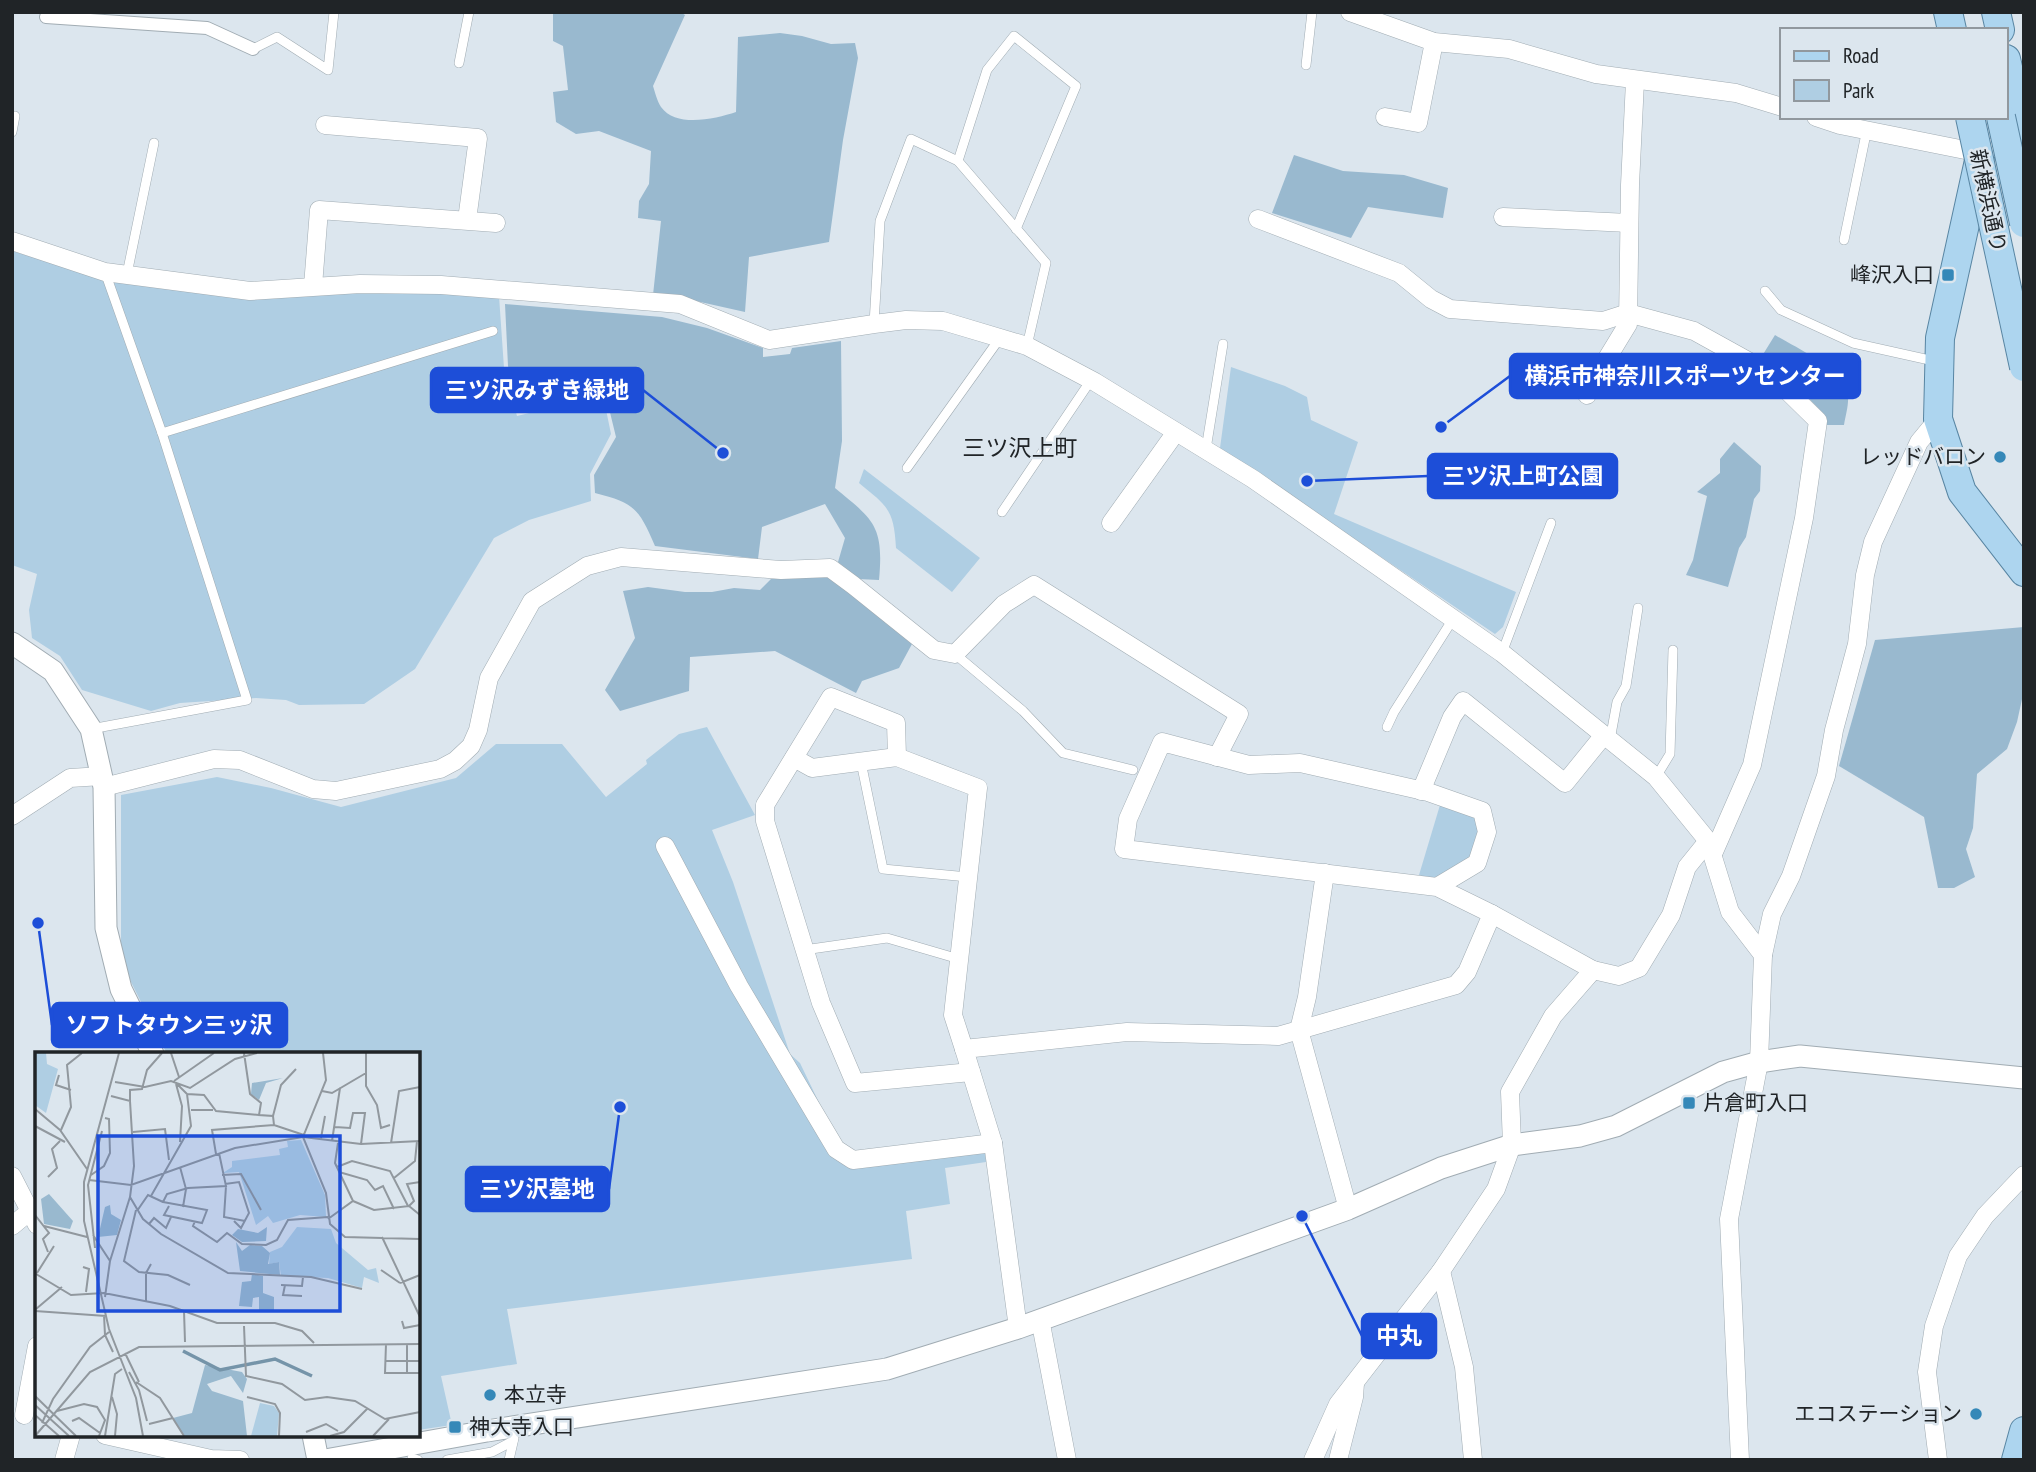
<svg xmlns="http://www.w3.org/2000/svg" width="2036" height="1472" font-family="'PT Sans Narrow','Noto Sans JP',sans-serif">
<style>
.green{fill:#afcee3}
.forest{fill:#99b9cf}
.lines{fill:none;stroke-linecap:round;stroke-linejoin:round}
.service-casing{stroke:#a1acb3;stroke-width:10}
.pedestrian-casing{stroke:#a1acb3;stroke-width:14}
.minor-casing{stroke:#a1acb3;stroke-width:19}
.tertiary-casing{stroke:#a1acb3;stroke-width:23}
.primary-casing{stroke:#5885a2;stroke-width:30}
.service{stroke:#fff;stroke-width:9}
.pedestrian{stroke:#fff;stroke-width:12}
.minor{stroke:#fff;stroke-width:18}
.tertiary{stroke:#fff;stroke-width:21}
.primary{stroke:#add5ef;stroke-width:28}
.primary-bridge-casing{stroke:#5885a2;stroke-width:30;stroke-linecap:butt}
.primary-bridge{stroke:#add5ef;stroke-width:28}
.poi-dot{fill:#3588b8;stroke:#dce6ee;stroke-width:2.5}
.labels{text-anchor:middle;stroke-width:5;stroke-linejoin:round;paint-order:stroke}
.street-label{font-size:21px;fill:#202427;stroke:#dce6ee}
.poi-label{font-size:21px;fill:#202427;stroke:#dce6ee;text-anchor:end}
.neighbourhood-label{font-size:23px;fill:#202427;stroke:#dce6ee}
.inset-river{fill:none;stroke:#7594a9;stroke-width:3.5}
.inset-road{fill:none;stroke:#91989e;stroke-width:2}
.view{fill:#1d4ed8;fill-opacity:0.15;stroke:#1d4ed8;stroke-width:3.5}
.inset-edge{fill:none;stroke:#202427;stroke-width:3.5}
.leader{fill:none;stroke:#1d4ed8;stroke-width:2.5}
.callout-dot{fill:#1d4ed8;stroke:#dce6ee;stroke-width:2.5}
.callout{fill:#1d4ed8;stroke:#1d4ed8;stroke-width:2.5}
.callout-label{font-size:23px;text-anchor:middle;font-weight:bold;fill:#fff}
</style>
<rect width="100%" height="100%" fill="#dce6ee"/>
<g class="green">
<polygon points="12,251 104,279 354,288 499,296 504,368 517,416 603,395 611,434 590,474 591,501 529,520 494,538 415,669 364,704 299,705 286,700 256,698 180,703 151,711 82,690 60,656 32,638 29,610 37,574 12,565"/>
<polygon points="1231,367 1285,386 1307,397 1311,420 1358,442 1334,514 1516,592 1503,627 1495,634 1220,448"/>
<path d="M864 469 980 558 952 592 896 548C894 509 887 506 859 483Z"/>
<polygon points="707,727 755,815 712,830 733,882 790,1054 800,1063 850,1167 985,1151 986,1162 945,1168 950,1204 906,1211 912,1259 507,1309 517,1364 441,1376 452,1425 418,1430 418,1054 167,1054 128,976 121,944 121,795 217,777 271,788 341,807 456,778 496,744 562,744 606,797 647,764 646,760 679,734"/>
<path d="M1440 805 1474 816 1480 830C1478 837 1476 846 1473 852 1463 869 1438 883 1419 875Z"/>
</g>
<g class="forest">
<path d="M553 12H680L685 15 653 86C655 92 657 101 661 107 676 128 715 119 736 112L738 37 780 33 802 36 831 44 855 43 858 58 843 140 829 242 749 257 745 312 678 297 653 295 661 221 638 218 639 201 649 184 651 151 599 131 576 134 556 122 553 92 568 90 563 46 553 41Z"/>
<polygon points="1294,155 1343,171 1404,175 1448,188 1443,218 1368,207 1351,238 1272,213"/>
<path d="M505 304 662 317 707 328 763 348V357L790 354 792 348 841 341 842 441 835 488C874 520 884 526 879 580L858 579 838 562 845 538 825 504 762 527 758 559 655 546C639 509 635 503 595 493L594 475 616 437 605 392 520 411 508 366Z"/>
<path d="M1775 335C1795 347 1836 366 1846 387 1851 398 1846 413 1844 425H1824L1823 413 1778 367 1762 356Z"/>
<polygon points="1734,442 1761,466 1760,491 1754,499 1746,537 1739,548 1728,587 1686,575 1693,560 1707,496 1697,492 1720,473 1720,459"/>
<polygon points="830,577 912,644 899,668 862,681 856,693 775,651 690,657 689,691 620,711 605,690 635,638 623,591 648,587 685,592 712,592 734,588 760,590 771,579"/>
<polygon points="2024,627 2024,690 2017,722 2007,749 1977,774 1973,828 1966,849 1975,877 1954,888 1938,888 1924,817 1839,766 1875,640"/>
</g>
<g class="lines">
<defs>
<g id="service">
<polyline points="253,49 277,37 328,70 334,12"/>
<polyline points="459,63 469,12"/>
<polyline points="1306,65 1312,12"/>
<polyline points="12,132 15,116"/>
<polyline points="958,161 987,70 1014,36 1076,86 1016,229"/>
<polyline points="1844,240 1867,129"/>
<polyline points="127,274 154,143"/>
<polyline points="1765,291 1781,310 1853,343 1934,361"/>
<polyline points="874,324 880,221 911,139 958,161 1046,263 1027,346"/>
<polyline points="162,433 493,331"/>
<polyline points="1206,449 1223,344"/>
<polyline points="907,468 1000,338"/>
<polyline points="1002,512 1091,380"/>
<polyline points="1502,653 1551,523"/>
<polyline points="955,654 1023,711 1063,753 1133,770"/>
<polyline points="1387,727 1394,712 1453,619"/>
<polyline points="91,729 247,700 162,433 105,272"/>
<polyline points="1610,740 1617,702 1626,686 1638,608"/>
<polyline points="861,762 883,869 968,877"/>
<polyline points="1656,777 1670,754 1673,650"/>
<polyline points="804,950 887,938 959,959"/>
<polyline points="412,1458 418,1460"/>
<polyline points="447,1460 492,1452 513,1441"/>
<polyline points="509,1460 514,1438"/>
</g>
<polyline id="pedestrian" points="46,17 207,28 253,49"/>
<g id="minor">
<polyline points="1350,12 1434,42 1509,49 1596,74 1736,93 1782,107"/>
<polyline points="1385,117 1418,123 1434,42"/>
<polyline points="1816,117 1840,125 1980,153 2015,138"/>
<polyline points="325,125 478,138 467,220"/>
<polyline points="1503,217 1629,223"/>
<polyline points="1258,219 1399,273 1431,299 1450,309 1603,321 1628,313 1694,331 1768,372 1818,421 1804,518 1752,765 1713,854"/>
<polyline points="12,241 105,272 250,291 360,284 441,285 680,304 769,340 874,324 906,320 943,321 1027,346 1095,382 1253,479 1502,653 1656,777 1708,841 1730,912 1763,955 1759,1062 1729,1219 1740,1460"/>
<polyline points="313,286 319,210 496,223"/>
<polyline points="1587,395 1589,388 1628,324 1630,185 1635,81"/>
<polyline points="1111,523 1176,432"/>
<polyline points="897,757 896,723 831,697 765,805 765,821 821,1003 855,1083 971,1072"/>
<polyline points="794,758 812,768 897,757 978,788 953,1015 964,1049"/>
<polyline points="104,787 214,759 240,760 313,789 336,791 440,769 455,761 471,746 478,730 489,678 532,601 587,566 621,557 781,570 830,568 853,585 934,650 955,654 1004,604 1034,585 1239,714 1217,757"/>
<polyline points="1421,791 1452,717 1463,701 1565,783 1604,735"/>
<polyline points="12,816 70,778 102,776"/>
<polyline points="665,846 739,986 836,1149 853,1160 993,1143"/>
<polyline points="1325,873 1307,997 1299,1030 1348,1209"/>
<polyline points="1492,914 1593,970 1619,976 1639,968 1671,915 1687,867 1708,841"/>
<polyline points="1763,955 1772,914 1791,876 1826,776 1834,730 1857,644 1865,575 1873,542 1919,442 1938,419"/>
<polyline points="12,1176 37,1225"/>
<polyline points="12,1226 30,1211"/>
<polyline points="1441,1271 1464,1367 1473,1460"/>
<polyline points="1040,1319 1067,1460"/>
<polyline points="1018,1328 993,1143 964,1049 1127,1032 1278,1036 1456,985 1467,972 1492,914 1437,887 1124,849 1128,819 1162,742 1249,765 1300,763 1428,792 1482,811 1487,832 1477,863 1437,887"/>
<polyline points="24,1415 37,1346"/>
<polyline points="105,1435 211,1459 240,1460"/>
<polyline points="64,1460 71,1435"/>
<polyline points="1313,1460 1338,1404 1441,1271 1496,1189 1512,1145 1510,1092 1553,1016 1593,970"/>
<polyline points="1338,1460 1354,1397 1355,1383"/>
<polyline points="1938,1460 1927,1372 1934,1326 1958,1256 1985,1216 2024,1175"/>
</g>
<g id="tertiary">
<polyline points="12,643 53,671 91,729 104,787 106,928 121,989 153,1054"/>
<polyline points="313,1435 318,1460"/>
<polyline points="325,1460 487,1431 887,1369 1018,1328 1348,1209 1441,1168 1512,1145 1580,1136 1616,1126 1723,1072 1759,1062 1800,1056 2024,1078"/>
</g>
<g id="primary">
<polyline points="1948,12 1952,30"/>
<polyline points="1996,12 2000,30"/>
<polyline points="2006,59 2024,137"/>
<polyline points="1980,156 1940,338 1938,419 1962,492 2024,572"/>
<polyline points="2016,1460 2024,1431"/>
</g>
</defs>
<use href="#service" class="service-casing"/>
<use href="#pedestrian" class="pedestrian-casing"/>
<use href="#minor" class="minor-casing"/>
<use href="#tertiary" class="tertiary-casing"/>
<use href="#primary" class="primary-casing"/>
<use href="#service" class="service"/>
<use href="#pedestrian" class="pedestrian"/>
<use href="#minor" class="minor"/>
<use href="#tertiary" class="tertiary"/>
<use href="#primary" class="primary"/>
<defs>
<g id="primary-bridge">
<polyline points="1970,117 2024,367"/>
<polyline points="2001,117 2024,223"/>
</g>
</defs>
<use href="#primary-bridge" class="primary-bridge-casing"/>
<use href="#primary-bridge" class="primary-bridge"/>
</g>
<g class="poi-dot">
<rect x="1941" y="268" width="14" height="14" rx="3.5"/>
<circle cx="2000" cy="457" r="7"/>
<rect x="1682" y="1096" width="14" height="14" rx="3.5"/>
<circle cx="490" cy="1395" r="7"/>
<circle cx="1976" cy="1414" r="7"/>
<rect x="448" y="1420" width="14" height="14" rx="3.5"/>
</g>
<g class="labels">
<g class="street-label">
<text transform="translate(1988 201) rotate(78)" y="7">新横浜通り</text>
</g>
<g class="poi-label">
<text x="1934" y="282">峰沢入口</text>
<text x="1986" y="464">レッドバロン</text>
<text x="1703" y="1110" text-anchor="start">片倉町入口</text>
<text x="504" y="1402" text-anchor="start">本立寺</text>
<text x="1962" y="1421">エコステーション</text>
<text x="469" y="1434" text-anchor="start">神大寺入口</text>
</g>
<g class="neighbourhood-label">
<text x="1020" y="456">三ツ沢上町</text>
</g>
</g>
<g transform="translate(35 1052)">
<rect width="385" height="385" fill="#dce6ee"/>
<path d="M0 1H11L12 12 23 17 11 61 0 53ZM266 88 290 143 291 165 265 163 238 171 233 164 221 173 204 120 188 121 197 115V109L245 103 244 97 253 95 252 89ZM262 175 296 177 301 191 333 218 341 216 344 231 329 225 327 236 293 226 246 224 244 210 234 212 235 200 247 195ZM225 351 239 354 244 361 242 384H216Z" fill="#afcee3"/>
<path d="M248 26 231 31 224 48 216 42 217 31ZM14 142 38 169 35 177 9 172 6 147ZM75 153 76 162 86 168 82 183 63 185 70 155ZM232 175 231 189 207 190 197 183 203 177 223 181ZM201 190 207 199 215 193 227 194 235 201 233 212 244 210 245 223 205 219ZM217 222 228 224V241L239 245V260L224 258V245L218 246 217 255 204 254 207 230 216 229ZM170 313 207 320 212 327 208 341 196 324 172 332 177 339 208 349 212 384H149L138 366 157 361Z" fill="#99b9cf"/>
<path class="inset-river" d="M148 299 185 318 240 307 277 324"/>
<path class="inset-road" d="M84 1 49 130V169L74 277 101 346 108 384M136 1 144 25M209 1 215 42 226 51 224 63 238 64 239 73M288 1 291 28 268 85 291 141 295 172 310 185 385 187M331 1V34L342 53 346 76 355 73M24 23 21 33 36 38M139 29 179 1M80 30 110 35 136 29 155 36 200 7 222 1M141 31 152 42 169 43 181 59 224 63M141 32 147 54 145 90M287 39 297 41 331 21M76 44 95 49V38L107 37 112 18 127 1M95 49 99 114 95 145 108 167 126 182 193 221 276 225 327 237M0 57 25 78 52 117M156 58H178M238 64 246 33 261 17M0 74 30 90M300 75 315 76 318 61H330L326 92M26 78 36 55 32 13 47 1M98 80 130 77 134 108M286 86 290 64M297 89 305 36M303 91 300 111 318 149M356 91 364 39 385 35M181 102 177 78 239 73 269 83M145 115 151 137 148 155M302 115 317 109 355 119 373 154M304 120 332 128 340 138 348 134 359 157M56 123 69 114 75 101 74 67 70 66M187 123 206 122 226 158M13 125 22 116 17 97 25 89M359 126 380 109 382 89M54 128 96 133 200 96 268 85 326 92 385 89M190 132 204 130 214 161 206 176 199 169M191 134 189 165 210 169M116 144 156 74 152 42M134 154 129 163 167 171 172 158 128 150 132 142 153 136 191 134 184 101M374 154 379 149 372 132 385 130M101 158 89 209 104 220 133 223 155 233M102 159 113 143 128 150M0 163 14 181 8 187 13 200M293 167 318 149 339 158 374 154 385 163M160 169 158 174 182 190 192 181 207 192 231 193 242 188 253 168 293 165M114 172 119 166 131 176 136 165M9 174 52 185M58 183 75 209 70 245M347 185 385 265M60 196 53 133 67 79M75 209 95 145M48 215 54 217 51 240M346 218 365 231M2 221 19 194M1 222 36 243 69 241 135 254 182 271H240L267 279 279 291M365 231 385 223M246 233 267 234 268 225M250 233 248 243 267 244M111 250V221L116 212M1 257 27 235M0 259 71 264M149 259 150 290M69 263 70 283 78 300M367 269 369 276 385 273M209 274 211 324 247 332 270 348 292 345 320 349 350 367 385 360M351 292 350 321H385M90 301 104 330M350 309H385M94 320 104 338 112 369M372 321V292M101 330 125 346 149 384M0 344 41 384M77 345 82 362 80 384M212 345 240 352 245 361 244 384M0 353 34 384M22 359 49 352 62 355 70 368 64 384M0 363 24 384M37 369 44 366 65 381M7 371 18 347 55 295 74 280M114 372 138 366M271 380 291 372 303 379M0 384 55 320 104 295 385 292M70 384 80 322 87 317M295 384 309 380 332 357M338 384 354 367"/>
<path class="view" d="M63 84H305V259H63Z"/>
<rect width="385" height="385" class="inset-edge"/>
</g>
<path class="leader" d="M1441 427L1510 376M723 453L643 390M1307 481L1428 476M38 923L52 1025M620 1107L609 1189M1302 1216L1362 1336"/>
<g class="callout-dot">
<circle cx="1441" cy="427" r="7"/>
<circle cx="723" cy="453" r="7"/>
<circle cx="1307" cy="481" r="7"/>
<circle cx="38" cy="923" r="7"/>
<circle cx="620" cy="1107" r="7"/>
<circle cx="1302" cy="1216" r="7"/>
</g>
<g class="callout">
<rect x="1510" y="354" width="350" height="44" rx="7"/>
<rect x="431" y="368" width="212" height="44" rx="7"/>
<rect x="1428" y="454" width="189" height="44" rx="7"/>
<rect x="52" y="1003" width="235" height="44" rx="7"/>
<rect x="466" y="1167" width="143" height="44" rx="7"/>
<rect x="1362" y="1314" width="74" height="44" rx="7"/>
</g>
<g class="callout-label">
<text x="1685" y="384">横浜市神奈川スポーツセンター</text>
<text x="537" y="398">三ツ沢みずき緑地</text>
<text x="1523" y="484">三ツ沢上町公園</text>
<text x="169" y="1033">ソフトタウン三ッ沢</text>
<text x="537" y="1197">三ツ沢墓地</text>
<text x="1399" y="1344">中丸</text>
</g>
<rect width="2036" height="1472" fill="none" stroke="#202427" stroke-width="28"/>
<rect x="1780" y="28" width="228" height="91" fill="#dce6ee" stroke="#91989e" stroke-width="2"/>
<rect x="1794" y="51" width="35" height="10" fill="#add5ef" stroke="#91989e" stroke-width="2"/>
<text x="1843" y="63" font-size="21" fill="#202427">Road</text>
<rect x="1794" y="80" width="35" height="21" fill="#afcee3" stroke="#91989e" stroke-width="2"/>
<text x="1843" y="98" font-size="21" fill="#202427">Park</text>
</svg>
